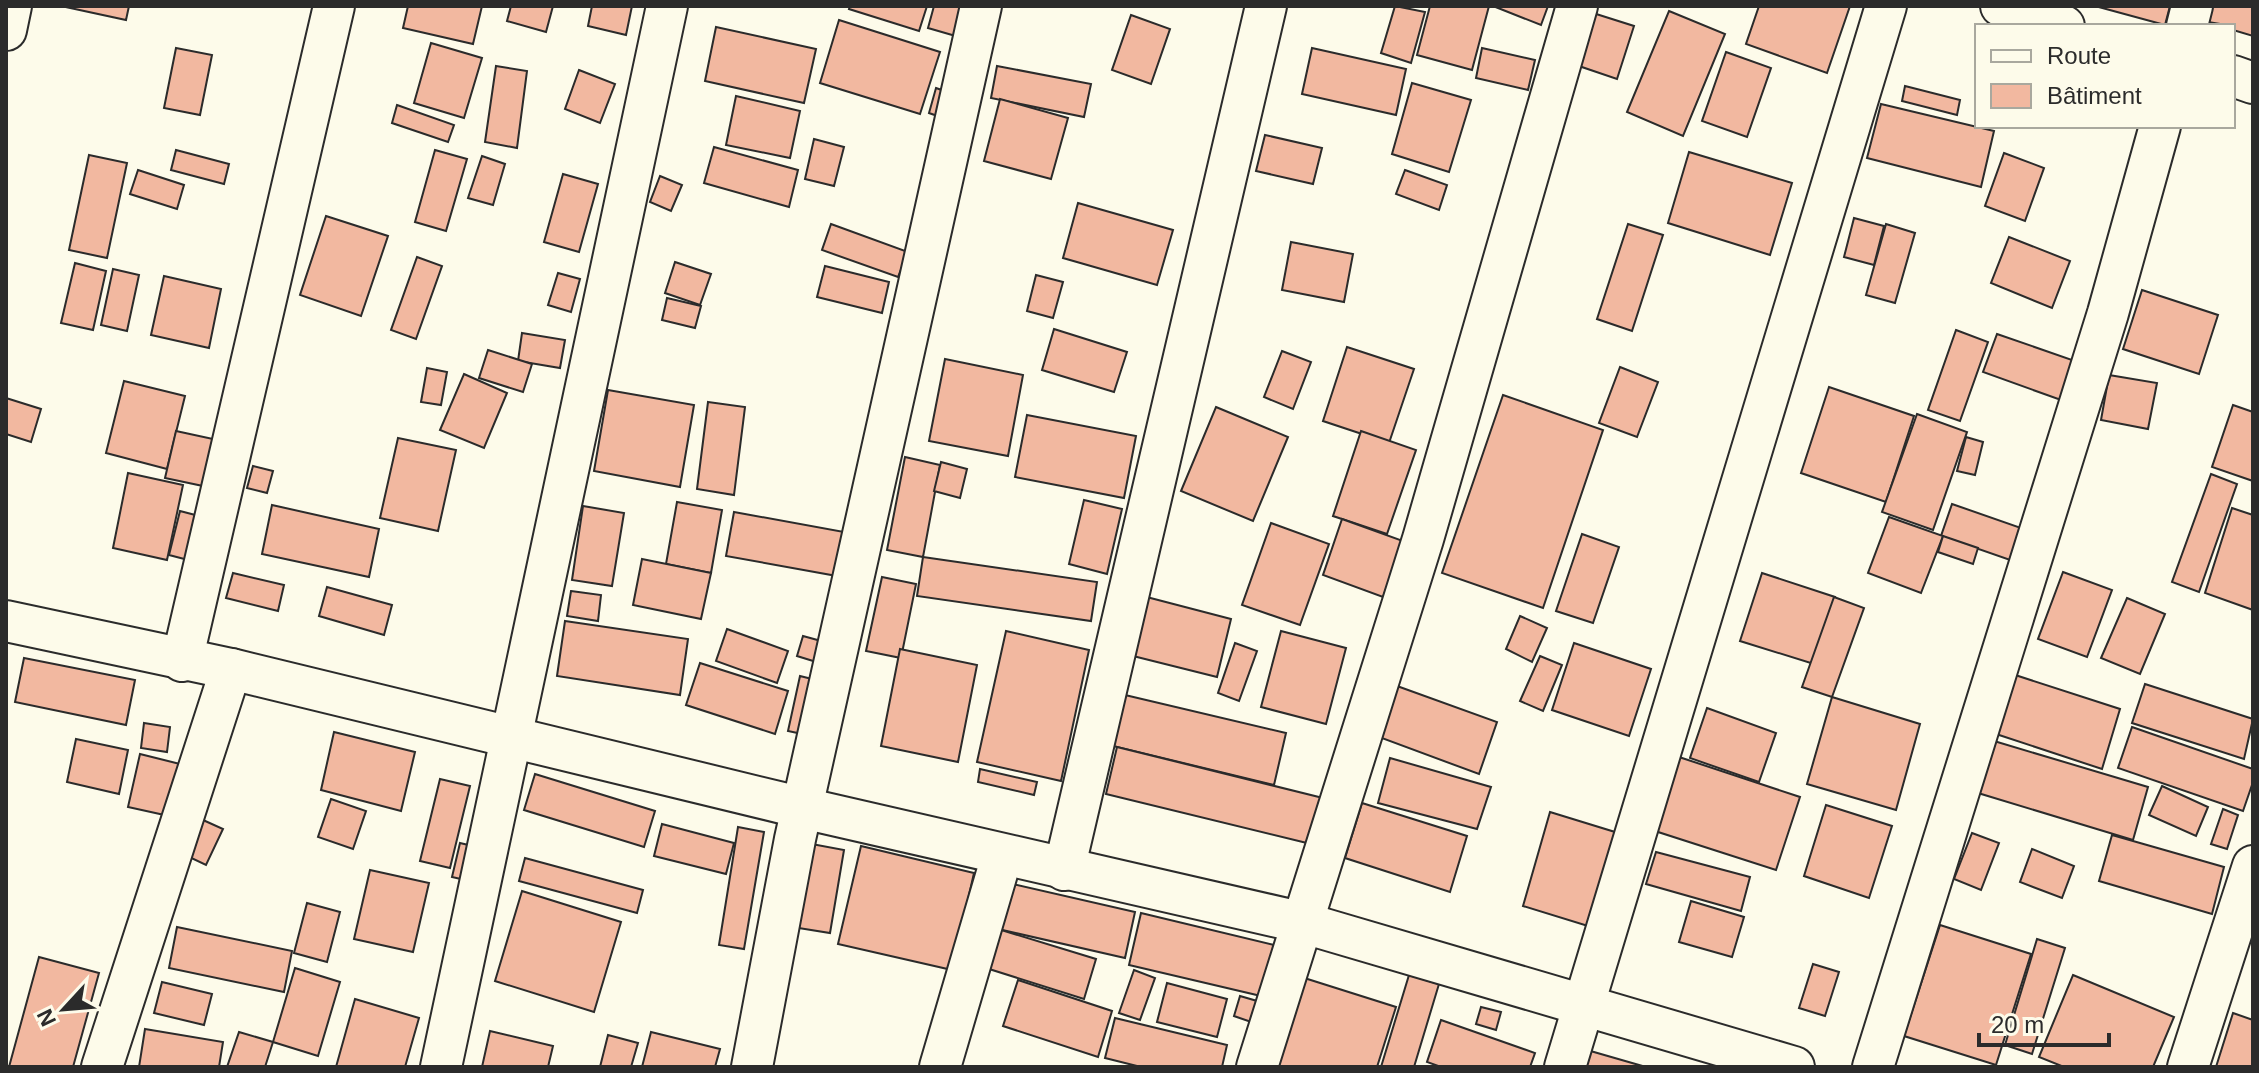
<svg xmlns="http://www.w3.org/2000/svg" width="2259" height="1073" font-family="Helvetica,sans-serif">
<style>
.building{fill:#f2b8a0;stroke:#2b2b2b;stroke-width:2}
.lines{fill:none;stroke-linecap:round;stroke-linejoin:round}
.street-casing{stroke:#2b2b2b;stroke-width:44}
.street{stroke:#fdfbea;stroke-width:40}
</style>
<rect width="100%" height="100%" fill="#fdfbea"/>
<g class="building">
<polygon points="61,6 129,6 126,20"/>
<polygon points="408,6 482,6 473,44 403,28"/>
<polygon points="511,6 553,6 546,32 507,21"/>
<polygon points="592,6 632,6 626,35 588,26"/>
<polygon points="850,6 927,6 919,31 849,9"/>
<polygon points="934,6 967,6 959,37 928,28"/>
<polygon points="1395,6 1425,12 1411,63 1381,53"/>
<polygon points="1430,6 1489,6 1472,70 1417,55"/>
<polygon points="1493,6 1548,6 1541,25"/>
<polygon points="1759,6 1850,6 1827,73 1746,44"/>
<polygon points="2095,6 2170,6 2165,25"/>
<polygon points="2213,6 2253,6 2253,36 2233,30 2233,26 2208,22"/>
<polygon points="1669,11 1725,34 1683,136 1627,112"/>
<polygon points="1593,13 1634,26 1617,79 1576,65"/>
<polygon points="1131,15 1170,29 1151,84 1112,70"/>
<polygon points="839,20 940,52 920,114 820,83"/>
<polygon points="716,27 816,49 804,103 705,81"/>
<polygon points="431,43 482,58 464,118 414,103"/>
<polygon points="176,48 212,55 200,115 164,108"/>
<polygon points="1312,48 1406,69 1396,115 1302,94"/>
<polygon points="1482,48 1535,60 1528,90 1476,78"/>
<polygon points="1726,52 1771,68 1747,137 1702,121"/>
<polygon points="496,66 527,71 517,148 485,142"/>
<polygon points="997,66 1091,84 1084,117 991,98"/>
<polygon points="579,70 615,84 600,123 565,109"/>
<polygon points="1412,83 1471,100 1449,172 1392,154"/>
<polygon points="1905,86 1960,100 1957,115 1902,101"/>
<polygon points="936,88 950,93 943,118 929,113"/>
<polygon points="736,96 800,111 790,158 726,145"/>
<polygon points="1000,99 1068,118 1051,179 984,161"/>
<polygon points="1881,104 1994,131 1981,187 1867,158"/>
<polygon points="397,105 454,125 448,142 392,123"/>
<polygon points="1265,135 1322,148 1313,184 1256,171"/>
<polygon points="814,139 844,147 834,186 805,179"/>
<polygon points="714,147 798,170 789,207 704,183"/>
<polygon points="176,150 229,164 224,184 171,170"/>
<polygon points="435,150 467,159 446,231 415,222"/>
<polygon points="1689,152 1792,183 1770,255 1668,223"/>
<polygon points="2004,153 2044,168 2025,221 1985,206"/>
<polygon points="89,155 127,163 107,258 69,250"/>
<polygon points="482,156 505,164 493,205 468,198"/>
<polygon points="138,170 184,185 177,209 130,194"/>
<polygon points="1405,170 1447,185 1439,210 1396,194"/>
<polygon points="563,174 598,184 579,252 544,242"/>
<polygon points="660,176 682,185 671,211 650,202"/>
<polygon points="1078,203 1173,230 1157,285 1063,258"/>
<polygon points="326,216 388,236 361,316 300,295"/>
<polygon points="1854,218 1884,226 1874,265 1844,257"/>
<polygon points="831,224 908,252 898,277 822,250"/>
<polygon points="1628,224 1663,235 1632,331 1597,319"/>
<polygon points="1886,224 1915,233 1895,303 1866,295"/>
<polygon points="2009,237 2070,261 2052,308 1991,283"/>
<polygon points="1291,242 1353,254 1344,302 1282,290"/>
<polygon points="417,257 442,266 416,339 391,330"/>
<polygon points="675,262 711,274 700,305 665,293"/>
<polygon points="75,263 106,271 93,330 61,323"/>
<polygon points="825,266 889,282 882,313 817,297"/>
<polygon points="113,269 139,275 127,331 101,325"/>
<polygon points="558,273 580,279 571,312 548,305"/>
<polygon points="1036,275 1063,282 1053,318 1027,311"/>
<polygon points="164,276 221,289 209,348 151,335"/>
<polygon points="2142,290 2218,315 2199,374 2123,349"/>
<polygon points="667,298 701,306 695,328 662,320"/>
<polygon points="1054,329 1127,352 1114,392 1042,370"/>
<polygon points="1956,330 1988,342 1960,421 1928,410"/>
<polygon points="522,333 565,340 560,368 518,361"/>
<polygon points="1997,334 2075,361 2061,400 1983,372"/>
<polygon points="1347,347 1414,369 1389,443 1323,421"/>
<polygon points="488,350 532,364 523,392 479,378"/>
<polygon points="1282,351 1311,362 1293,409 1264,397"/>
<polygon points="945,359 1023,375 1008,456 929,441"/>
<polygon points="1620,367 1658,382 1637,437 1599,423"/>
<polygon points="427,368 447,372 441,405 421,402"/>
<polygon points="464,374 507,393 484,448 440,430"/>
<polygon points="2109,375 2157,383 2148,429 2101,420"/>
<polygon points="124,381 185,396 167,469 106,453"/>
<polygon points="1829,387 1914,416 1886,502 1801,473"/>
<polygon points="608,390 694,405 680,487 594,471"/>
<polygon points="1503,395 1603,430 1543,608 1442,573"/>
<polygon points="6,398 41,409 31,442 6,434"/>
<polygon points="708,402 745,407 734,495 697,489"/>
<polygon points="2233,405 2253,412 2253,481 2212,467"/>
<polygon points="1216,407 1288,437 1253,521 1181,491"/>
<polygon points="1917,414 1967,432 1933,530 1882,512"/>
<polygon points="1027,415 1136,436 1124,498 1015,477"/>
<polygon points="176,431 213,439 203,486 165,478"/>
<polygon points="1361,431 1416,450 1387,534 1333,516"/>
<polygon points="1966,437 1983,442 1975,475 1957,471"/>
<polygon points="398,438 456,450 438,531 380,518"/>
<polygon points="905,457 940,465 923,557 887,550"/>
<polygon points="941,462 967,469 960,498 934,491"/>
<polygon points="253,466 273,471 267,493 247,488"/>
<polygon points="128,473 183,485 167,560 113,548"/>
<polygon points="2211,474 2237,484 2199,592 2172,582"/>
<polygon points="1084,500 1122,509 1107,574 1069,564"/>
<polygon points="677,502 722,510 711,573 666,564"/>
<polygon points="1952,504 2024,529 2013,561 1941,536"/>
<polygon points="272,505 379,529 369,577 262,554"/>
<polygon points="583,506 624,513 612,586 572,580"/>
<polygon points="2232,508 2253,515 2253,610 2205,593"/>
<polygon points="180,511 203,517 192,561 169,555"/>
<polygon points="734,512 855,534 848,578 726,556"/>
<polygon points="1889,517 1943,536 1921,593 1868,573"/>
<polygon points="1342,519 1403,541 1383,597 1323,575"/>
<polygon points="1271,523 1329,544 1300,625 1242,605"/>
<polygon points="1582,534 1619,547 1593,623 1556,611"/>
<polygon points="1943,536 1978,548 1973,564 1938,552"/>
<polygon points="923,557 1097,582 1091,621 917,596"/>
<polygon points="642,559 711,573 701,619 633,605"/>
<polygon points="2063,572 2112,590 2087,657 2038,639"/>
<polygon points="233,573 284,585 278,611 226,598"/>
<polygon points="1762,573 1835,597 1814,664 1740,641"/>
<polygon points="882,577 916,584 901,658 866,651"/>
<polygon points="327,587 392,605 384,635 319,616"/>
<polygon points="571,591 601,595 598,621 567,616"/>
<polygon points="1139,595 1231,619 1217,677 1125,654"/>
<polygon points="1834,597 1864,608 1832,697 1802,687"/>
<polygon points="2127,598 2165,614 2140,674 2101,658"/>
<polygon points="1520,616 1547,628 1532,662 1506,649"/>
<polygon points="565,621 688,639 680,695 557,676"/>
<polygon points="727,629 788,651 777,683 716,661"/>
<polygon points="1006,631 1089,650 1061,781 977,762"/>
<polygon points="1281,631 1346,648 1326,724 1261,707"/>
<polygon points="803,636 832,644 826,665 797,656"/>
<polygon points="1235,643 1257,651 1239,701 1218,693"/>
<polygon points="1574,643 1651,669 1629,736 1552,710"/>
<polygon points="900,649 977,665 958,762 881,746"/>
<polygon points="1540,656 1562,665 1543,711 1520,701"/>
<polygon points="24,658 135,680 126,725 15,702"/>
<polygon points="700,663 788,691 775,734 686,705"/>
<polygon points="2006,672 2120,709 2102,769 1987,731"/>
<polygon points="800,676 820,681 807,735 788,731"/>
<polygon points="2145,684 2253,719 2244,759 2132,723"/>
<polygon points="1397,686 1497,722 1479,774 1379,737"/>
<polygon points="1125,695 1286,733 1274,785 1113,746"/>
<polygon points="1832,697 1920,724 1896,810 1807,784"/>
<polygon points="1707,708 1776,733 1759,782 1690,758"/>
<polygon points="144,723 170,727 167,752 141,748"/>
<polygon points="2132,727 2253,769 2253,782 2243,811 2118,768"/>
<polygon points="334,732 415,752 401,811 321,790"/>
<polygon points="76,739 128,750 119,794 67,782"/>
<polygon points="1994,741 2148,787 2133,840 1978,793"/>
<polygon points="1117,747 1323,798 1311,844 1106,794"/>
<polygon points="140,754 180,764 169,816 128,807"/>
<polygon points="1679,757 1800,797 1776,870 1655,831"/>
<polygon points="1390,758 1491,787 1477,829 1378,803"/>
<polygon points="980,769 1037,782 1034,795 978,782"/>
<polygon points="535,774 655,811 644,847 524,810"/>
<polygon points="440,779 470,786 450,868 420,861"/>
<polygon points="2162,786 2208,807 2196,836 2149,815"/>
<polygon points="331,799 366,811 353,849 318,837"/>
<polygon points="1362,803 1467,836 1450,892 1345,858"/>
<polygon points="1826,805 1892,826 1869,898 1804,876"/>
<polygon points="2223,809 2238,815 2227,849 2211,844"/>
<polygon points="1550,812 1615,832 1588,926 1523,906"/>
<polygon points="203,820 223,829 206,865 185,855"/>
<polygon points="662,824 734,843 726,874 654,856"/>
<polygon points="738,827 764,832 744,949 719,945"/>
<polygon points="1972,833 1999,843 1981,890 1954,879"/>
<polygon points="2112,835 2224,867 2212,914 2099,881"/>
<polygon points="801,842 844,850 830,933 786,926"/>
<polygon points="460,843 481,848 474,882 452,877"/>
<polygon points="861,846 974,873 952,970 838,944"/>
<polygon points="2032,849 2074,866 2062,898 2020,882"/>
<polygon points="1656,852 1750,877 1741,911 1646,884"/>
<polygon points="525,858 643,890 637,913 519,881"/>
<polygon points="370,870 429,883 413,952 354,939"/>
<polygon points="1008,883 1135,912 1125,958 998,929"/>
<polygon points="522,891 621,922 594,1012 495,981"/>
<polygon points="1691,901 1744,917 1732,957 1679,942"/>
<polygon points="307,903 340,912 327,962 294,953"/>
<polygon points="1141,913 1274,945 1261,996 1129,965"/>
<polygon points="1940,925 2031,954 1996,1065 1904,1036"/>
<polygon points="177,927 292,951 284,992 169,968"/>
<polygon points="998,929 1096,959 1084,999 986,968"/>
<polygon points="2037,939 2065,948 2032,1054 2005,1045"/>
<polygon points="39,957 99,973 73,1067 9,1067"/>
<polygon points="1813,964 1839,972 1825,1016 1799,1008"/>
<polygon points="295,968 340,982 318,1056 273,1042"/>
<polygon points="1134,970 1155,978 1140,1020 1119,1013"/>
<polygon points="1409,975 1439,984 1414,1067 1381,1067"/>
<polygon points="2073,975 2174,1017 2153,1067 2064,1067 2039,1057"/>
<polygon points="1298,976 1396,1007 1377,1067 1269,1067"/>
<polygon points="1018,980 1112,1011 1098,1057 1003,1026"/>
<polygon points="162,982 212,994 204,1025 154,1013"/>
<polygon points="1167,983 1227,999 1217,1037 1157,1022"/>
<polygon points="1240,996 1264,1003 1257,1024 1234,1016"/>
<polygon points="355,999 419,1018 405,1067 336,1067"/>
<polygon points="1481,1007 1501,1012 1496,1030 1476,1024"/>
<polygon points="2233,1013 2253,1020 2253,1067 2216,1067"/>
<polygon points="1115,1018 1227,1045 1222,1067 1141,1067 1105,1058"/>
<polygon points="1441,1020 1535,1053 1530,1067 1441,1067 1427,1062"/>
<polygon points="145,1029 223,1042 219,1067 139,1067"/>
<polygon points="490,1031 553,1046 548,1067 482,1067"/>
<polygon points="239,1032 273,1042 265,1067 227,1067"/>
<polygon points="651,1032 720,1049 715,1067 642,1067"/>
<polygon points="608,1035 638,1043 631,1067 600,1067"/>
<polygon points="1587,1050 1646,1067 1582,1067"/>
</g>
<g class="lines">
<defs>
<g id="street">
<polyline points="2001,6 2064,26"/>
<polyline points="2187,26 2192,6"/>
<polyline points="6,30 11,6"/>
<polyline points="2233,76 2253,83"/>
<polyline points="6,621 231,669 803,808 1304,923 1794,1067"/>
<polyline points="182,661 334,6"/>
<polyline points="1064,870 1266,6"/>
<polyline points="102,1067 231,669"/>
<polyline points="441,1067 667,6"/>
<polyline points="752,1067 795,839 981,6"/>
<polyline points="940,1067 1002,856"/>
<polyline points="1257,1067 1423,539 1577,6"/>
<polyline points="1565,1067 1886,6"/>
<polyline points="1873,1067 2108,313 2160,126"/>
<polyline points="2188,1067 2253,866"/>
</g>
</defs>
<use href="#street" class="street-casing"/>
<use href="#street" class="street"/>
</g>
<rect width="2259" height="1073" fill="none" stroke="#2b2b2b" stroke-width="16"/>
<rect x="1975" y="24" width="260" height="104" fill="#fdfbea" stroke="#a9a89e" stroke-width="2"/>
<rect x="1991" y="50" width="40" height="12" fill="#fdfbea" stroke="#a9a89e" stroke-width="2"/>
<text x="2047" y="64" font-size="24" fill="#2b2b2b">Route</text>
<rect x="1991" y="84" width="40" height="24" fill="#f2b8a0" stroke="#a9a89e" stroke-width="2"/>
<text x="2047" y="104" font-size="24" fill="#2b2b2b">Bâtiment</text>
<g transform="translate(64 1009) rotate(244)" stroke="#fdfbea" stroke-width="6" paint-order="stroke">
<path d="M0-6L14 30L0 20L-14 30Z" fill="#2b2b2b"/>
<text y="-12" font-size="22" font-weight="bold" text-anchor="middle" fill="#2b2b2b">N</text>
</g>
<path d="M1979 1033v12h130v-12" fill="none" stroke="#2b2b2b" stroke-width="4"/>
<text x="1991" y="1033" font-size="24" fill="#2b2b2b" stroke="#fdfbea" stroke-width="6" paint-order="stroke">20 m</text>
</svg>
